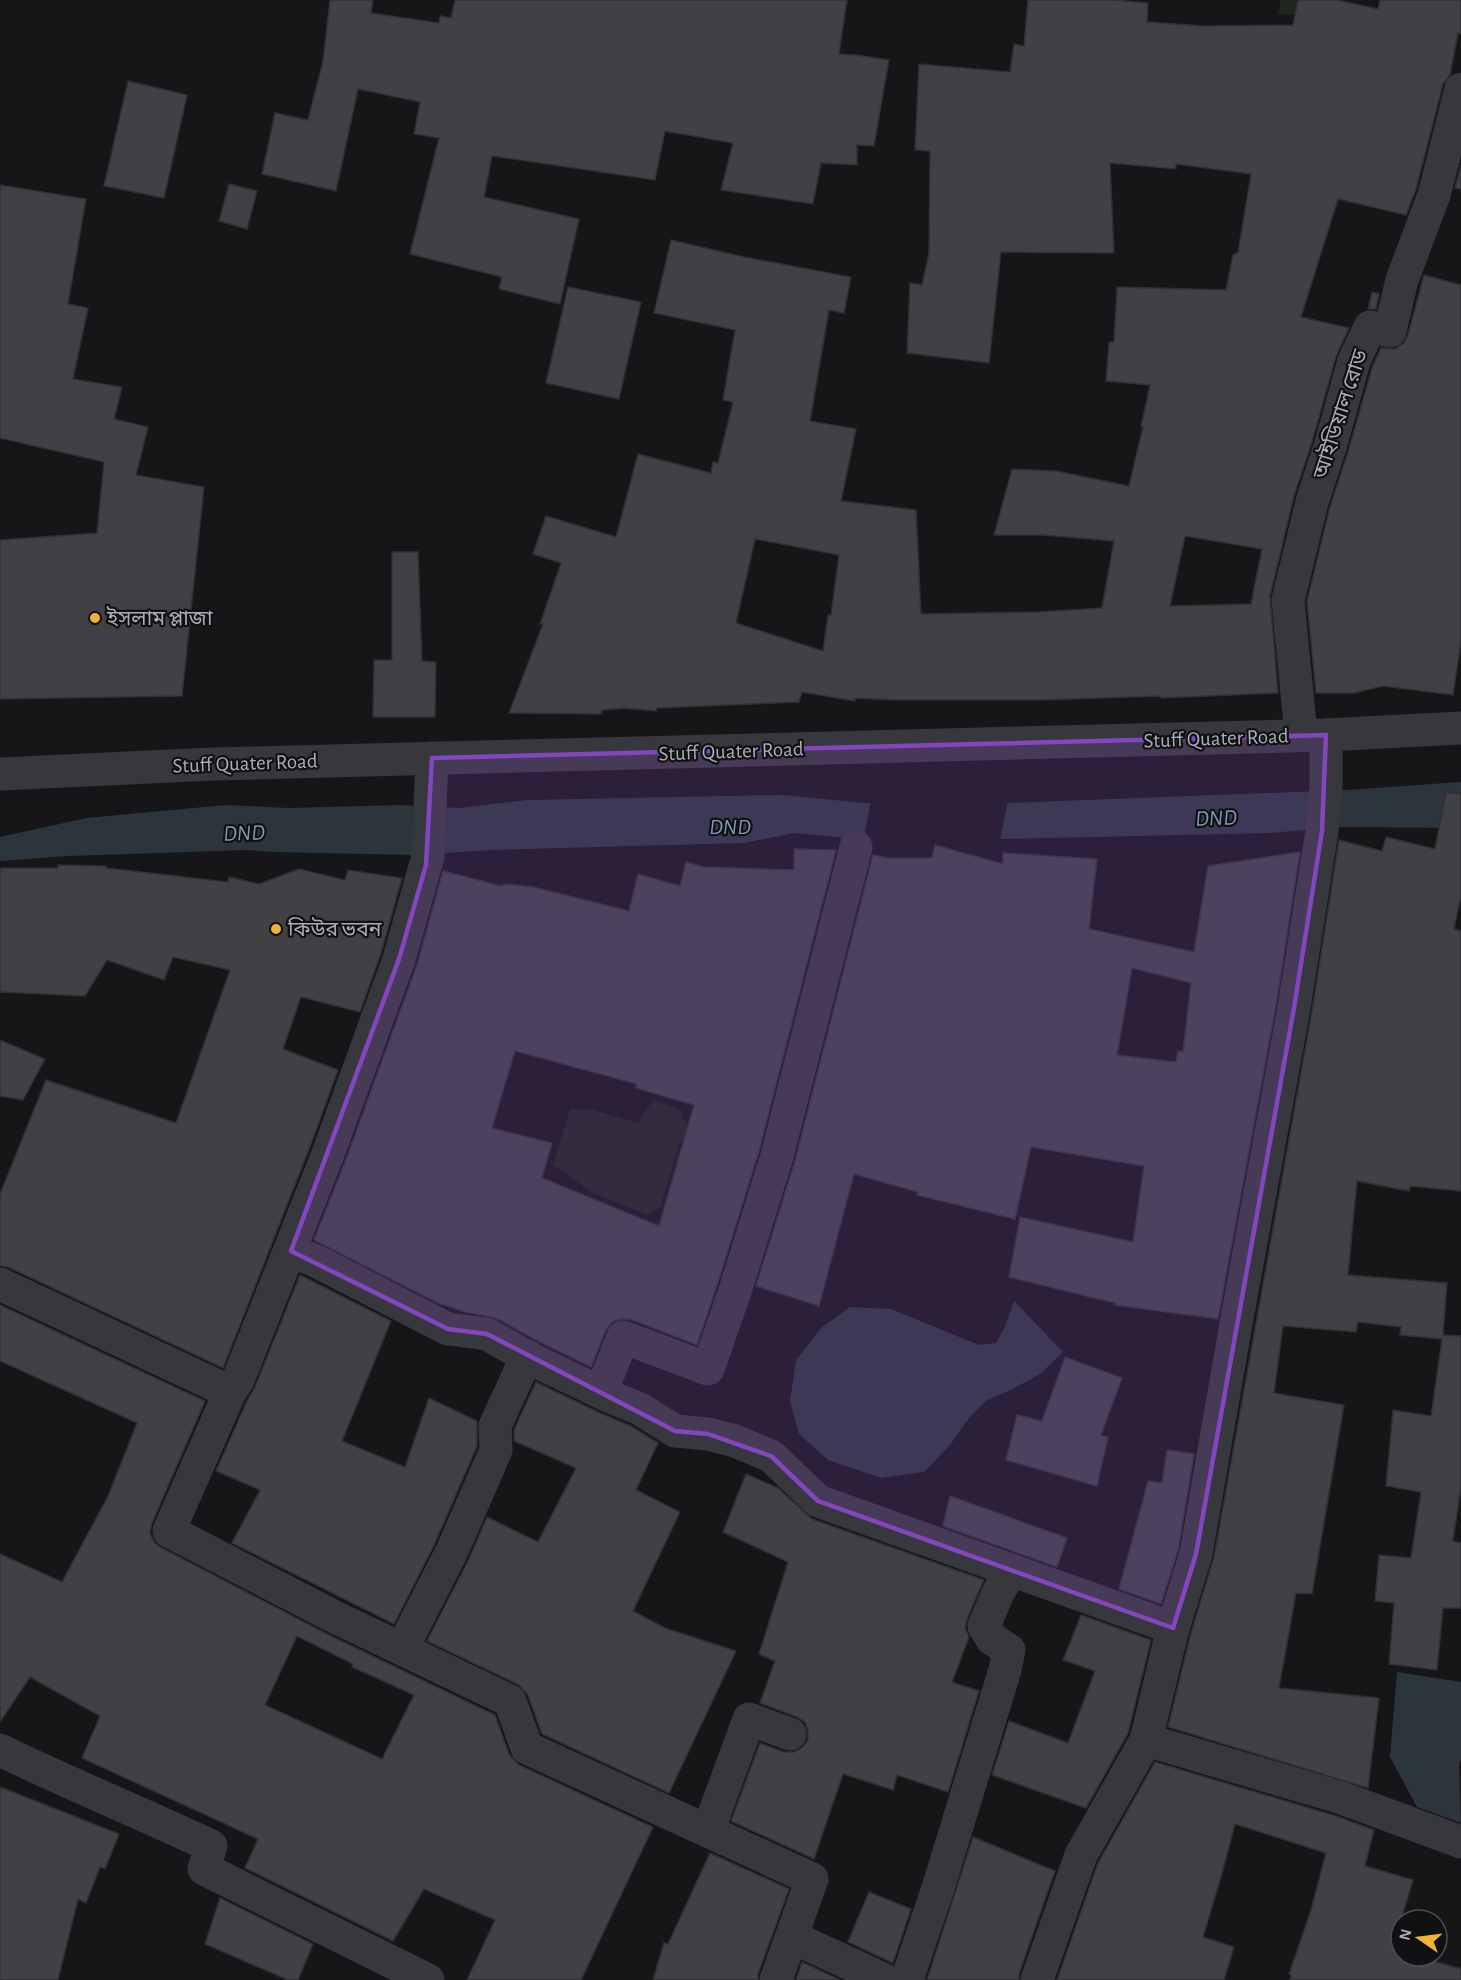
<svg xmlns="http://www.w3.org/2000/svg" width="1461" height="1980" font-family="'Alegreya Sans','Noto Sans Bengali',sans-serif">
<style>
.green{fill:#1e261f}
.water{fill:#2c353c}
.pier{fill:#161618}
.building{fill:#404145;stroke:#303034;stroke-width:1.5;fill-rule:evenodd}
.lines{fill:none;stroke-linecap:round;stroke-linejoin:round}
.minor{stroke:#37383d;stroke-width:33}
.tertiary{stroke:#37383d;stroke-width:33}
.marked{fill:#8446be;fill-opacity:0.2;stroke:#8446be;stroke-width:4.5;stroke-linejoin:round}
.poi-dot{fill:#f2b134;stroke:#111113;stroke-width:2}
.labels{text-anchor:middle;stroke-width:4.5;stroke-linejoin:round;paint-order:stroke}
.street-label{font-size:21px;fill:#a8adb8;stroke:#111113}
.poi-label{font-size:21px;fill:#a8adb8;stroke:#111113;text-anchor:start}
.water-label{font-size:22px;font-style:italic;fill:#7f9bb3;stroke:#111113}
</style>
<rect width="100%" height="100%" fill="#161618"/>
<g class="green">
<polygon points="1281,0 1315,0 1302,14 1277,15"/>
<polygon points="653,1100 683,1111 682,1119 698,1133 695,1145 680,1142 660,1208 648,1215 593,1193 553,1165 570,1109 593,1110 638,1123"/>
</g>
<g class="water">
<polygon points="1461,782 1461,828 1338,827 1271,833 1002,839 863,835 847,838 794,833 744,843 491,850 413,855 276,852 247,850 68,856 0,861 0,837 87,818 226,805 288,808 400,805 459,808 527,800 783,795 865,803 1007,803 1347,790"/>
<polygon points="1014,1301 1063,1352 1040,1374 1011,1390 987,1400 969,1418 950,1445 924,1472 881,1478 828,1460 799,1434 790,1401 796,1360 821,1328 850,1307 891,1309 979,1345 996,1343 1004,1329"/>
<polygon points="1397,1672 1461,1682 1461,1760 1459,1763 1461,1823 1417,1807 1390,1757"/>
</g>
<polygon class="pier" points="871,800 1008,800 1000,841 864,837"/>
<g class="building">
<polygon points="330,0 373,0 371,13 439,23 440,16 451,18 455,0 847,0 839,54 856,55 889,60 874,146 857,145 857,165 821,163 813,204 721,190 733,143 665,131 655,180 492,156 484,197 579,219 560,304 499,289 502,277 410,254 439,138 414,134 420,102 358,89 336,191 262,174 275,113 308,120 323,61"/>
<path d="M1028 0H1114L1148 3 1147 22 1203 26 1293 25 1298 0H1337L1378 9 1380 0H1461V34L1458 33 1450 75 1443 84 1416 189 1406 215 1338 199 1301 317 1349 328 1336 356 1312 442 1294 496 1270 596 1278 693 1161 698V696L1042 700H894L855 698V701L802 692 799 702 657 708 656 711 624 708 602 710 601 714 509 713 543 624H540L561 563 533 554 546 516 616 537 638 454 711 473 713 462 718 463 733 402 723 400 735 330 654 313 671 240 744 257 851 277 844 313 829 310 810 421 856 429 841 501 916 510 921 614 1038 612 1102 608 1114 541 1042 535H994L1012 469 1056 471 1129 486 1143 427H1141L1150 385 1106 381 1109 342H1114L1117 287 1226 290 1233 255 1238 252 1251 174 1176 164V169L1110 163 1114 253 1001 252 989 363 907 353 910 283 922 285 929 253 930 151 915 150 919 64 1010 72 1014 44 1024 46ZM1185 536 1262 549 1251 604 1170 606ZM755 539 839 555 831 615H828L823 651 736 623Z"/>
<polygon points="128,81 187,95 164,198 104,186"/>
<polygon points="1461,165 1461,189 1455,188"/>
<polygon points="229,184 257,191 247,229 219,221"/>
<polygon points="0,185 86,199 68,304 88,308 73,379 122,387 114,419 148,427 136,475 204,487 182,696 0,699 0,540 97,533 104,462 0,438"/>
<polygon points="1424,275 1461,285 1461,641 1453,695 1383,686 1354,693 1316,693 1307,601 1330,507 1348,452 1372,368 1381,348 1395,349 1404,343 1408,335"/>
<polygon points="568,287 641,302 619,399 546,383"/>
<polygon points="1372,292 1379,294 1376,309 1368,309"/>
<polygon points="392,552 418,552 422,661 436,662 435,717 373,717 374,660 392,660"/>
<polygon points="1446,792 1461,794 1461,896 1454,929 1461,931 1461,1191 1410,1186 1409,1191 1357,1181 1348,1275 1447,1283 1443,1335 1461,1336 1461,1486 1453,1541 1461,1543 1461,1608 1443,1608 1437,1670 1389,1664 1394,1603 1375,1601 1379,1555 1411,1558 1421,1492 1386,1486 1393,1410 1431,1416 1442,1339 1400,1335 1401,1327 1358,1322 1356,1332 1283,1326 1274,1393 1344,1405 1312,1594 1296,1593 1279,1688 1379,1698 1368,1788 1168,1727 1191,1633 1214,1557 1312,1011 1339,840 1382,851 1386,837 1435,849"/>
<path d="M935 845 1003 864V853L1097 859 1089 929 1194 952 1208 866 1300 852 1276 1005 1218 1319 1114 1305 1115 1303 1009 1277 1020 1217 1133 1242 1144 1166 1031 1147 1015 1219 917 1195 918 1192 854 1174 819 1306 756 1286 795 1161 873 855 888 858H932ZM1132 968 1191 983 1183 1052 1178 1051 1176 1062 1117 1055Z"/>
<path d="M794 849 836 850 759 1151 718 1282 697 1345 630 1319H620L612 1322 606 1330 591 1367 540 1342 496 1318 465 1312 438 1303 314 1240 347 1157 417 965 443 871 501 886 506 884 533 887 629 911 638 874 680 886 686 862 704 867 794 870ZM515 1051 637 1084 636 1088 694 1105 659 1226 542 1178 552 1143 492 1128Z"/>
<polygon points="58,865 106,866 106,868 228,882 229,877 259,884 299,869 345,880 348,870 402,878 381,953 360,1012 301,997 283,1049 338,1070 311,1144 223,1368 8,1267 0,1266 0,1194 46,1080 176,1123 230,970 173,957 164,980 107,960 85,996 0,992 0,868 58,868"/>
<polygon points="0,1040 45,1059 23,1100 0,1096"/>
<polygon points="300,1275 391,1321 342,1441 405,1467 429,1398 477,1421 477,1446 435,1543 394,1624 232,1543 260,1490 216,1471 247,1401 255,1387"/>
<path d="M0 1305 205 1401 152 1523 150 1533 154 1542 160 1547 325 1633 495 1715 509 1754 519 1765 653 1827 581 1980H467L495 1920 424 1889 393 1941 245 1868 258 1839 82 1758 100 1716 30 1677 0 1722V1554L62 1582 108 1496 137 1423 0 1361ZM297 1636 353 1664 352 1667 414 1695 382 1759 265 1705Z"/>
<polygon points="1065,1357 1122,1378 1101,1435 1108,1437 1097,1486 1006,1460 1017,1415 1042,1421"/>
<polygon points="536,1382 600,1413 631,1426 658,1443 636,1490 680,1512 633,1611 665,1628 736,1651 669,1793 542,1734 528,1695 519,1685 427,1641 469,1559 487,1517 538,1542 576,1468 514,1441 514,1430"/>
<polygon points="1167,1450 1194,1454 1178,1550 1161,1604 1119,1589 1148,1481 1162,1483"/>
<polygon points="746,1474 778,1488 812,1519 984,1580 967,1619 965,1628 969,1637 952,1682 979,1691 948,1792 897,1775 893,1790 843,1774 814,1859 731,1821 760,1743 784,1752 794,1752 802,1748 808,1740 808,1731 805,1722 797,1717 760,1703 775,1661 759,1654 788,1562 723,1532"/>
<polygon points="950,1496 1067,1538 1057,1567 943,1526"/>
<polygon points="1081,1615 1151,1640 1128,1733 1086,1808 992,1775 1009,1721 1068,1743 1095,1671 1063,1660"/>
<polygon points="1155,1762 1336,1816 1374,1830 1365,1866 1413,1880 1401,1920 1401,1956 1417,1956 1461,1969 1461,1980 1290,1980 1291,1975 1289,1974 1311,1910 1326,1853 1235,1824 1221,1877 1203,1937 1234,1947 1224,1980 1057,1980 1098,1863"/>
<polygon points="0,1787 119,1834 105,1869 100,1867 86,1903 78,1899 58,1980 0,1980"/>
<polygon points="973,1837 1055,1871 1019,1974 1019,1980 927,1980"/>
<polygon points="710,1853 789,1889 758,1974 758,1980 653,1980 664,1943 668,1944"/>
<polygon points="869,1892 911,1909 893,1963 848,1942"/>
<polygon points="220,1898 313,1944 298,1980 288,1980 205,1944"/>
<polygon points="802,1962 840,1980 796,1980"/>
</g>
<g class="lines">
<g class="minor">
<polyline points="1301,735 1288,600 1312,502 1330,447 1354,361 1370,327 1390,331 1402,280 1434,195 1461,89"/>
<polyline points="432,758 428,856 399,959 329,1151 238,1380 230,1392 169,1531 333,1616 510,1701 527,1748 812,1879 776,1980"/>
<polyline points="291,1251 316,1261 448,1329 487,1334 531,1359 608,1396 640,1409 675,1431 708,1434 735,1441 771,1456 818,1501 1173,1628"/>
<polyline points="0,1284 230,1392"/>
<polyline points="601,1392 623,1337 708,1369 736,1288 777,1156 856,847"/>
<polyline points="402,1649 452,1551 483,1480 496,1450 495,1426 527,1356"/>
<polyline points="1146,1740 1342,1798 1461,1842"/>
<path d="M0 1750C70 1784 141 1813 211 1846L204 1869 428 1980"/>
<polyline points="708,1831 749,1719 790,1734"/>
<polyline points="792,1937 885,1980"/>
<polyline points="907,1980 938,1888 1005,1670 1009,1650 992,1639 984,1626 998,1593 1011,1570"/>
<polyline points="1037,1980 1081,1855 1146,1740 1173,1628 1196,1554 1236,1324 1294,1008 1322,831 1326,787 1326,735"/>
</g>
<polyline class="tertiary" points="0,774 213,764 1326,735 1461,728"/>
</g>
<path class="marked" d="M1326 735 1322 831 1294 1008 1196 1554 1173 1628 818 1501 771 1456 708 1434 675 1431 487 1334 448 1329 291 1251 399 959 426 865 432 758Z"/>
<g class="poi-dot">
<circle cx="95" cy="618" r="6"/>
<circle cx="276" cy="929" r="6"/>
</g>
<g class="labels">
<g class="street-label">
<text transform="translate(1340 414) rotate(-72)" y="7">আইডিয়াল রোড</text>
<text transform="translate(1216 738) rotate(-2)" y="7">Stuff Quater Road</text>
<text transform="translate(731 751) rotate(-2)" y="7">Stuff Quater Road</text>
<text transform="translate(245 763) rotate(-2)" y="7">Stuff Quater Road</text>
</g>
<g class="poi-label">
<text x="107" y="625">ইসলাম প্লাজা</text>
<text x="288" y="936">কিউর ভবন</text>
</g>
<g class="water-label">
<text transform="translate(1216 817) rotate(-2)" y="8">DND</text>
<text x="730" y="834">DND</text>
<text transform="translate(244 832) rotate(-2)" y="8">DND</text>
</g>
</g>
<g transform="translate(1419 1938) rotate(284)"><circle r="28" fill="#111113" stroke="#4d4f55" stroke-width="1.5"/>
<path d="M0-4.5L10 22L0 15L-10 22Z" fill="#f2b134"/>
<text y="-9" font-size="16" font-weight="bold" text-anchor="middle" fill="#a8adb8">N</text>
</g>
</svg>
